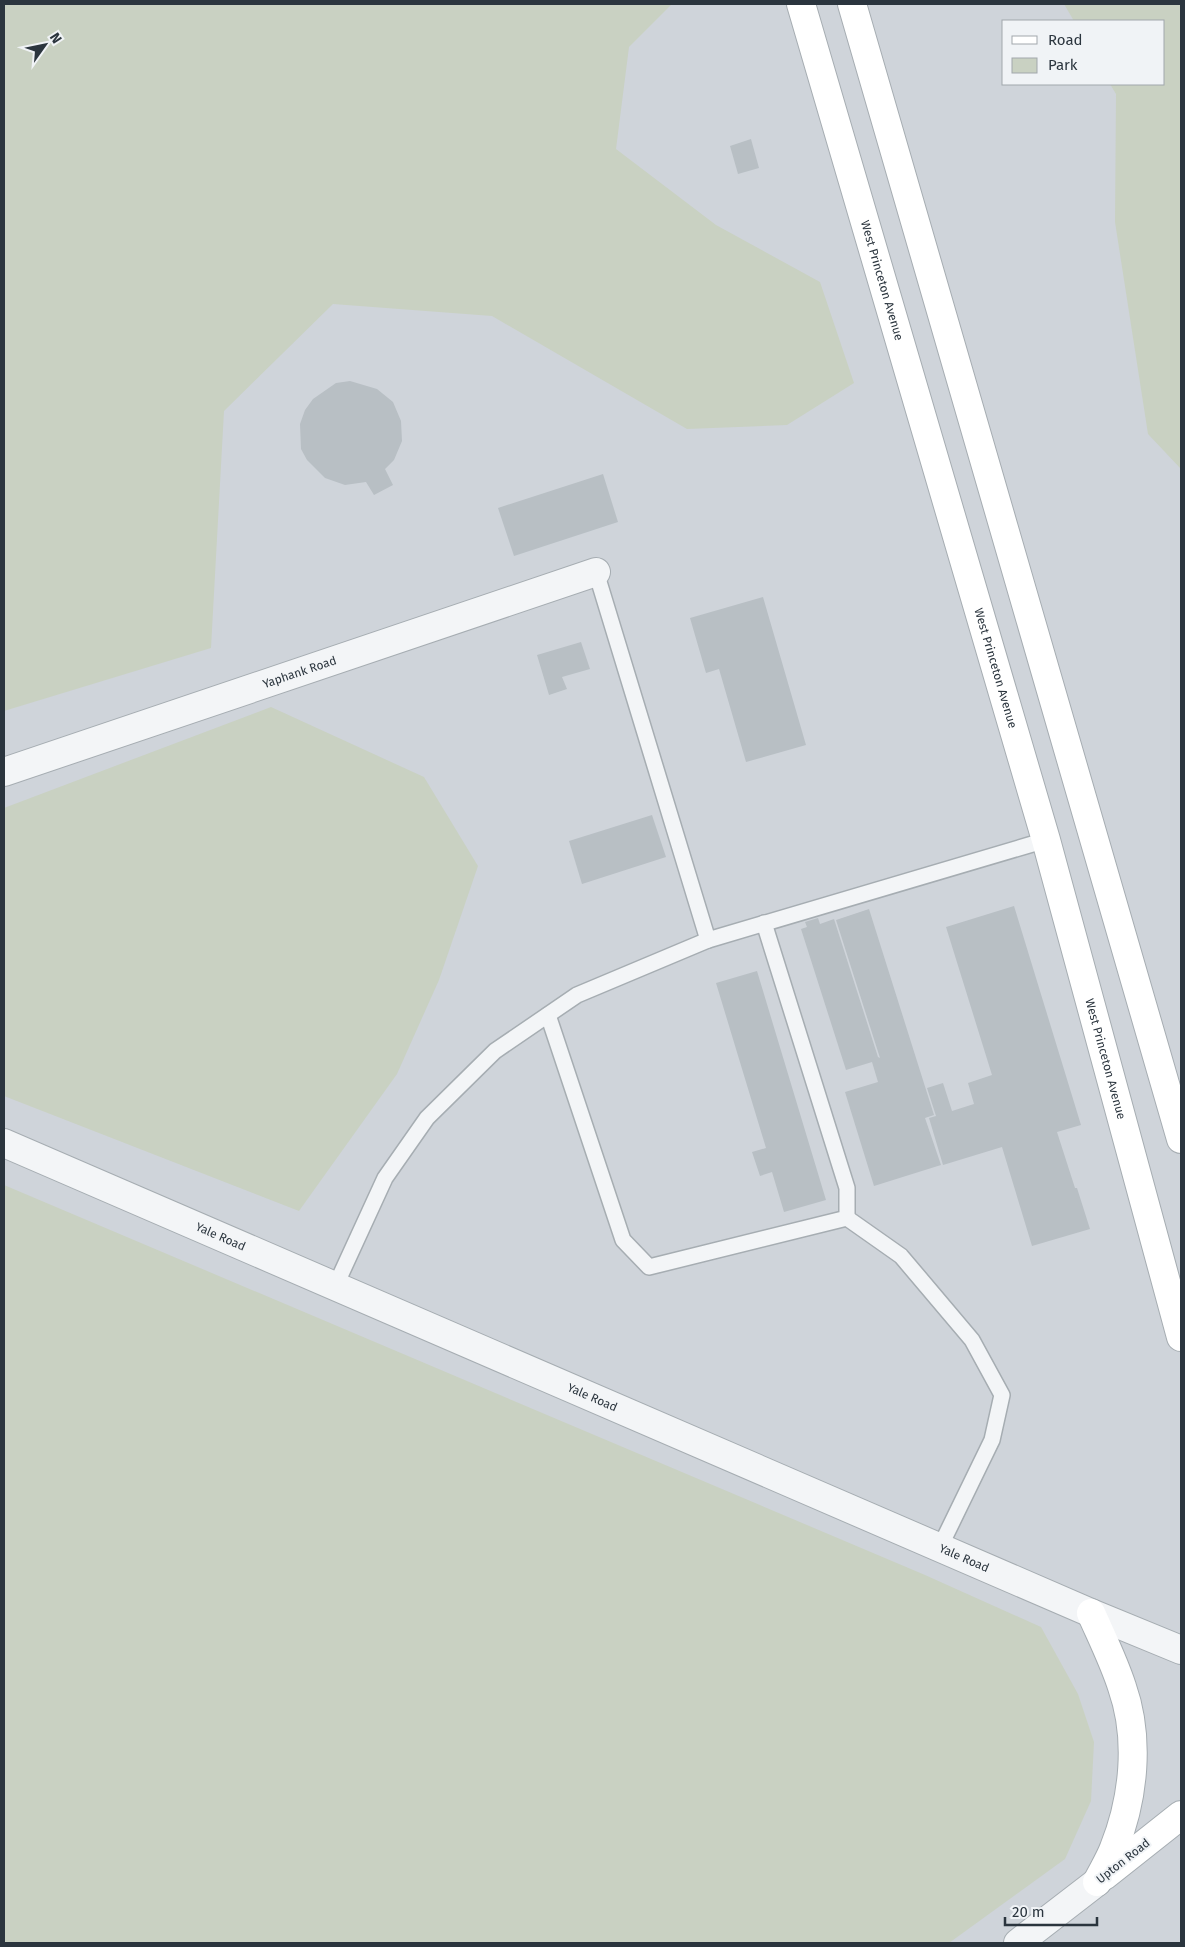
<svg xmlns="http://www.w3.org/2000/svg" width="1185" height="1947" font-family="'Fira Sans',sans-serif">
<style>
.built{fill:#cfd4da;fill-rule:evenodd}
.green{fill:#c9d1c2}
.building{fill:#b8bfc4}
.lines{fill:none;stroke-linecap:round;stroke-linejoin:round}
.lane-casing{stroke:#a6adb2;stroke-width:18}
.street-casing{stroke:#a6adb2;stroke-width:30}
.secondary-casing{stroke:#a6adb2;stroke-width:30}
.lane{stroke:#f3f5f7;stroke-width:15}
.street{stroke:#f3f5f7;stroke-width:28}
.secondary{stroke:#fff;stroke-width:28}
.labels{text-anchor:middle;stroke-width:4;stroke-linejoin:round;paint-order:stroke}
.street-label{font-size:12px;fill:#2b353e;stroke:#f0f3f6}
</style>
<rect width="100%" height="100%" fill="#e0e5e8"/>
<path class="built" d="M4 4H1181V1943H4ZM1004 21H1164V84H1004Z"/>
<g class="green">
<polygon points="4,4 672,4 629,47 616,149 716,225 820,282 854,383 787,425 687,429 492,316 333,304 224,411 211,648 4,711"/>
<polygon points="1064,4 1181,4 1181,469 1148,434 1115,222 1116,94 1110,84 1164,84 1164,21 1074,21"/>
<polygon points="271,707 424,777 478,866 439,980 397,1074 299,1211 4,1096 4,808"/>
<polygon points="4,1185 925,1575 1041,1627 1078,1694 1094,1742 1091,1801 1065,1859 949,1943 4,1943"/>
</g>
<g class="building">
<polygon points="751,139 759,168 738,174 730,146"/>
<polygon points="350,381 377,389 393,402 401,421 402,441 394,460 385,469 393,485 374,495 366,482 345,485 325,478 307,460 301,449 300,424 305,410 313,399 336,383"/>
<polygon points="603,474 618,522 514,556 498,508"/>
<polygon points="763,597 806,745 746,762 719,669 706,673 690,618"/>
<polygon points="581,642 590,669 562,677 567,689 549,695 537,655"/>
<polygon points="652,815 666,857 582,884 569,841"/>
<polygon points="1014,906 1081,1125 1057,1132 1075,1188 1077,1188 1090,1229 1032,1246 1002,1147 943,1165 929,1118 936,1116 927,1088 943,1083 952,1111 974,1104 968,1083 992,1075 946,927"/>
<polygon points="869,909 934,1115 925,1118 941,1165 874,1186 845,1092 878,1082 872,1062 846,1070 801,929 807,927 805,922 818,918 820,924 834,919 878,1057 880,1058 836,920"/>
<polygon points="757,971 826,1200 784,1212 772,1172 760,1176 752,1152 766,1148 716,983"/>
</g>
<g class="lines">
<defs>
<g id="lane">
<polyline points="596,572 708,940 1046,840"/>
<polyline points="548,1015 623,1240 649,1267 847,1218 847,1188 764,923"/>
<polyline points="847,1218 901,1256 972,1340 1002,1395 992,1440 940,1547"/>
<polyline points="335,1287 385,1178 427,1118 495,1051 577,995 708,940"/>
</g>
<g id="street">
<path id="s1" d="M4 772 596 572"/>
<path id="s2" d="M4 1143 1091 1613 1181 1650"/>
<polyline points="1018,1943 1097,1882"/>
</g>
<g id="secondary">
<path id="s3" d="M801 4 1046 840 1181 1337"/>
<polyline points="852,4 1181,1139"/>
<path d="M1091 1613C1102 1638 1114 1662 1122 1687 1140 1738 1134 1798 1114 1848 1110 1859 1103 1870 1097 1882"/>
<polyline points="1104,1876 1181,1815"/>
</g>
</defs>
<use href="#lane" class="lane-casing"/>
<use href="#street" class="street-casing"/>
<use href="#secondary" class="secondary-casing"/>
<use href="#lane" class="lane"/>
<use href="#street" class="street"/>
<use href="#secondary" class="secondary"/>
</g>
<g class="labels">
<g class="street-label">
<text dy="4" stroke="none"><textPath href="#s3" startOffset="288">West Princeton Avenue</textPath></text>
<text dy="4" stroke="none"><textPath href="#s3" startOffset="692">West Princeton Avenue</textPath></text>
<text dy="4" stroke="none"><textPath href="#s1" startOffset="312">Yaphank Road</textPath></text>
<text dy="4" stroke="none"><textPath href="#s3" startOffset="1098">West Princeton Avenue</textPath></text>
<text dy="4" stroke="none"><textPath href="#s2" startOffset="236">Yale Road</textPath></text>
<text dy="4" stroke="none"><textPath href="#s2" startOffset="641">Yale Road</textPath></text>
<text dy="4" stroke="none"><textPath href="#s2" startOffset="1046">Yale Road</textPath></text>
<text transform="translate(1123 1861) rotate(-38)" y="4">Upton Road</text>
</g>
</g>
<rect width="1185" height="1947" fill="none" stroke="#2b353e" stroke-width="10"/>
<rect x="1002" y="20" width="162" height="65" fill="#f0f3f6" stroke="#a1a7ac"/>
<rect x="1012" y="36" width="25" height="8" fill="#ffffff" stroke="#a1a7ac"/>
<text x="1048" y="45" font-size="15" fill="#2b353e">Road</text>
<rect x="1012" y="58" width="25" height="15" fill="#c9d1c2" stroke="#a1a7ac"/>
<text x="1048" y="70" font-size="15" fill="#2b353e">Park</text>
<g transform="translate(45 45) rotate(57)" stroke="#f0f3f6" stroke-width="4" paint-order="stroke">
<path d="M0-4L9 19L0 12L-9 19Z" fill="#2b353e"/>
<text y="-8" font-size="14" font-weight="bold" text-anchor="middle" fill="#2b353e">N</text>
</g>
<path d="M1005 1917v8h92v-8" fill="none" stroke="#2b353e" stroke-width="2.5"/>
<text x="1012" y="1917" font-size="15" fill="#2b353e" stroke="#f0f3f6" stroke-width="4" paint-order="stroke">20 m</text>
</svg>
